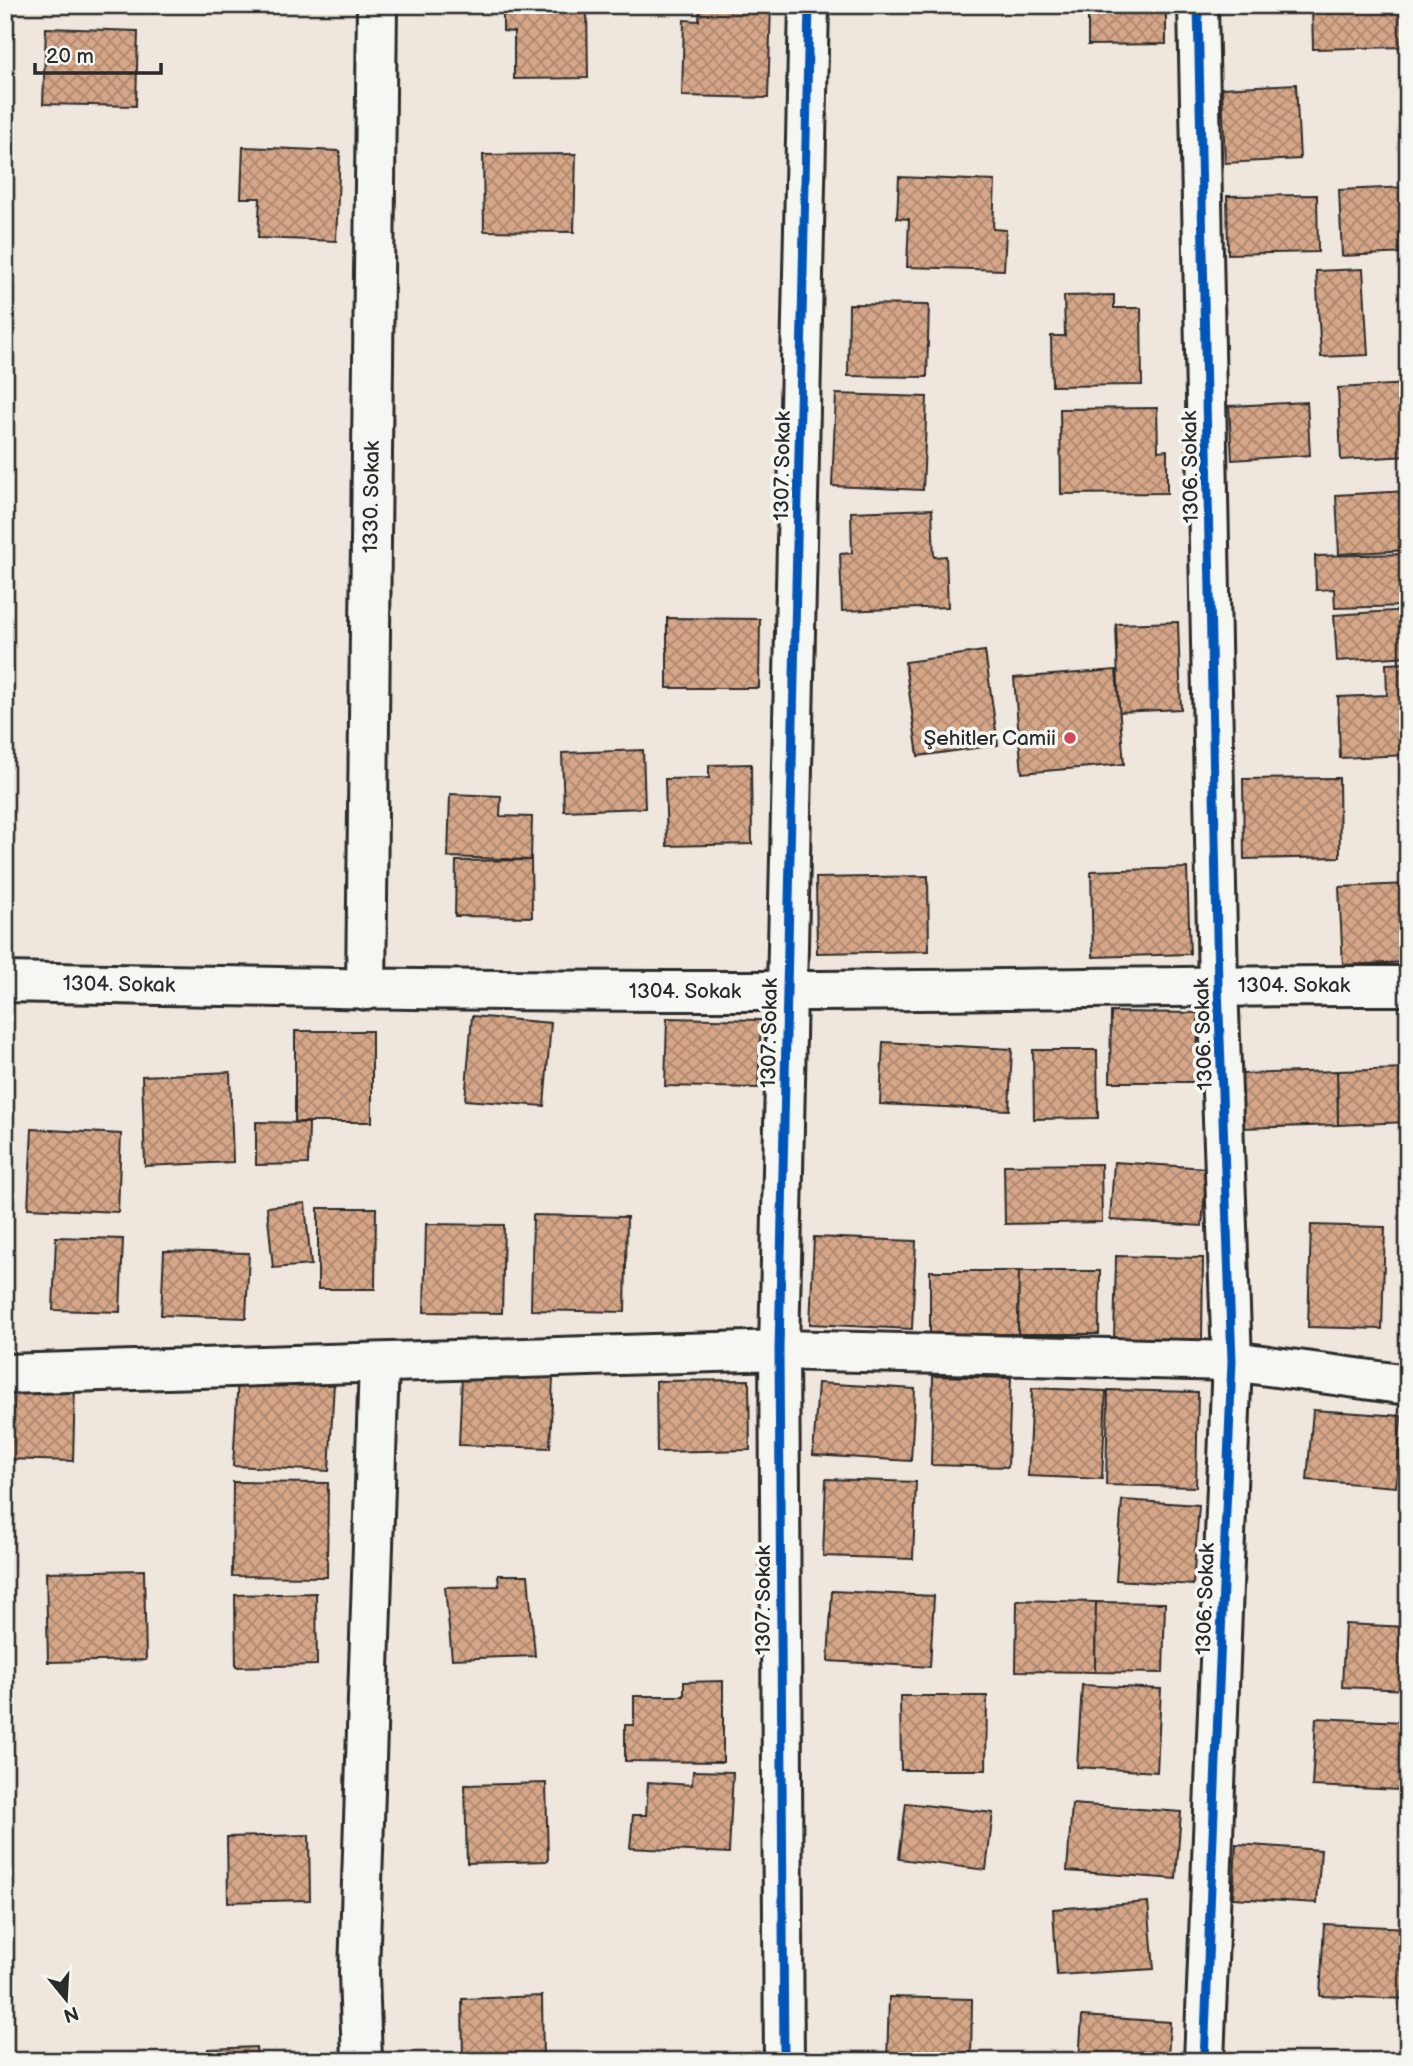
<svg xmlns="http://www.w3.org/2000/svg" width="1413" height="2066" font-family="'Balsamiq Sans',sans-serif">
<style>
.building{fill:url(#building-cross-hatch);stroke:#2b2b2b;stroke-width:2}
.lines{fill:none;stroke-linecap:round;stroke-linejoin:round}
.minor-casing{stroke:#2b2b2b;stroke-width:44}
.minor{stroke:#f6f6f2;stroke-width:38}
.cycleway-casing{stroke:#f6f6f2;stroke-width:13}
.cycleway{stroke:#0057b8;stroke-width:9}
.poi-dot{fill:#d1495b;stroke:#f6f6f2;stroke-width:2.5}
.labels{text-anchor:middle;stroke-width:7;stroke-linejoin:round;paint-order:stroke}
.street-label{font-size:21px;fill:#2b2b2b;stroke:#f6f6f2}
.poi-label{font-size:21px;fill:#2b2b2b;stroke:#f6f6f2;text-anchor:end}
</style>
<defs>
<pattern id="building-cross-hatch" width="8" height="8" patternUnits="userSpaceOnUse" patternTransform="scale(1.75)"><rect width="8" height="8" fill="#d5a687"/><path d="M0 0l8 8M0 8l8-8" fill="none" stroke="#ad876f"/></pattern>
</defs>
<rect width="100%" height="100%" fill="#efe6dd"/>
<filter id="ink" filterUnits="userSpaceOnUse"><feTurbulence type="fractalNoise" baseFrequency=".0143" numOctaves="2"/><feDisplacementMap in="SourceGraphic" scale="14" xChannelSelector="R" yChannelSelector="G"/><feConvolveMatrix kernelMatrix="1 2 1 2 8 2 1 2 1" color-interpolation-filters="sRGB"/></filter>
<g filter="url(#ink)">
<g class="building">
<polygon points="503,5 587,5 588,78 514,79 514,32 503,31"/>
<polygon points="700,5 771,5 768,98 682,96 684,20 699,21"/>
<polygon points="1088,5 1166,5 1166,44 1088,45"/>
<polygon points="1312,5 1407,5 1408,47 1313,49"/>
<polygon points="46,28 138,31 136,106 43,104"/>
<polygon points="1296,84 1300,159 1225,163 1222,88"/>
<polygon points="243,147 340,151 336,241 258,238 260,198 241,198"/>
<polygon points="576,154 574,232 484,231 483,155"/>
<polygon points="899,177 995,181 993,229 1006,230 1004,270 907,267 909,219 897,218"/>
<polygon points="1408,187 1408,253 1342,256 1339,190"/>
<polygon points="1317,195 1318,252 1228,254 1227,196"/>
<polygon points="1363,269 1368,355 1321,357 1316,271"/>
<polygon points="1114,295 1114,308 1141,308 1142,385 1052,386 1051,336 1065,336 1064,296"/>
<polygon points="849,304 929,305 927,377 848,376"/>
<polygon points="1408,384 1408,456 1341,460 1338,388"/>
<polygon points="836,394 927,397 923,490 832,486"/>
<polygon points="1307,402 1310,455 1232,460 1229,406"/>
<polygon points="1157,408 1158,451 1167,450 1167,493 1061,494 1060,409"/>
<polygon points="1408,491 1408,550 1339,554 1336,495"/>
<polygon points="932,509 934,557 946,556 948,607 842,611 840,554 852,553 851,512"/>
<polygon points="1408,554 1408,606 1335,608 1334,589 1316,590 1315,556"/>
<polygon points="1408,610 1408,656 1337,661 1334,615"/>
<polygon points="667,618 760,619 759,688 667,688"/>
<polygon points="1178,622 1181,709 1119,712 1116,624"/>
<polygon points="985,651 998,745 918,756 905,662"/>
<polygon points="1408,663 1408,755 1340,758 1338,697 1387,695 1386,664"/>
<polygon points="1116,670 1124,764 1022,773 1014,678"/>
<polygon points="643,750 645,808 564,811 562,753"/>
<polygon points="751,764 752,844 667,846 665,779 709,778 709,765"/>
<polygon points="1339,778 1340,857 1244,859 1243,779"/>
<polygon points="450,794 501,796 500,816 532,817 531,860 448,857"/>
<polygon points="531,860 532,917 455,916 456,861"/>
<polygon points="1187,868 1190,954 1093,957 1091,871"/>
<polygon points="928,876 929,951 817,953 816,878"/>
<polygon points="1408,884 1408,962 1343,965 1339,887"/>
<polygon points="1111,1012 1198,1013 1197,1082 1110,1082"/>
<polygon points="472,1016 551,1023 544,1106 465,1100"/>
<polygon points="667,1018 761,1020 758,1088 665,1086"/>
<rect x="295" y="1031" width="77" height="91"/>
<polygon points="883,1042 1012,1049 1009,1110 880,1104"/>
<polygon points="1033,1050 1097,1050 1098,1118 1034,1119"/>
<polygon points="1408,1069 1408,1122 1338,1125 1337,1071"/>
<polygon points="1337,1071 1338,1125 1242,1128 1241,1074"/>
<polygon points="230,1072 233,1162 145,1166 142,1076"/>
<polygon points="256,1122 309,1123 308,1164 256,1165"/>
<rect x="5" y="1128" width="8" height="84"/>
<polygon points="32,1129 121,1134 118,1212 28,1208"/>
<polygon points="1114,1162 1207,1168 1202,1226 1110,1220"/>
<polygon points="1101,1164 1102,1222 1005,1224 1004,1165"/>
<polygon points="305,1203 311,1265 273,1268 267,1207"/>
<polygon points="318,1208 376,1208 375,1289 318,1289"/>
<polygon points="533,1215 627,1217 625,1312 531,1310"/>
<polygon points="426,1224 504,1225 502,1313 424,1312"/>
<polygon points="1311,1225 1385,1227 1382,1329 1308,1327"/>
<polygon points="56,1237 123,1239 120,1312 53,1310"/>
<polygon points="814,1237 916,1241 912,1329 810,1324"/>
<polygon points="164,1251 249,1253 246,1318 161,1315"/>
<polygon points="1116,1256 1203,1258 1202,1341 1114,1340"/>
<polygon points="930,1271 1019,1271 1018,1334 930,1334"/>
<polygon points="1019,1271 1100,1271 1099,1334 1018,1334"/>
<polygon points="462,1375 553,1377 550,1448 459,1445"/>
<polygon points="933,1376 1011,1378 1008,1467 931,1465"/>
<polygon points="238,1378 334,1383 329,1471 233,1466"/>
<polygon points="749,1380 750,1450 657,1452 656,1381"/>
<polygon points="5,1382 75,1384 73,1461 5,1459"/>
<polygon points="818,1383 915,1389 911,1461 813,1455"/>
<polygon points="1032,1388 1106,1391 1102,1479 1028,1476"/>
<polygon points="1108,1390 1198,1392 1196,1487 1106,1485"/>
<polygon points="1313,1410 1401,1416 1396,1487 1307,1480"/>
<polygon points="826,1479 916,1482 913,1559 823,1556"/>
<polygon points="233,1482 328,1483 327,1577 232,1576"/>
<polygon points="1122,1500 1199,1505 1193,1585 1116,1580"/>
<polygon points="144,1570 146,1660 48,1662 46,1572"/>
<polygon points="498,1575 528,1575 535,1656 452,1659 445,1587 499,1586"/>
<polygon points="832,1591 934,1596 930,1667 828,1661"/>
<polygon points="316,1593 317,1665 236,1667 235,1595"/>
<polygon points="1017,1600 1096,1602 1095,1672 1016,1671"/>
<polygon points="1096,1602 1165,1603 1163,1673 1095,1672"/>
<polygon points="1345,1624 1408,1627 1408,1690 1342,1687"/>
<polygon points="723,1681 723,1762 625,1761 625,1725 634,1725 634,1696 684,1696 684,1682"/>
<polygon points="1082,1685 1161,1689 1157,1772 1077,1767"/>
<polygon points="900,1696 987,1696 986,1770 901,1770"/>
<polygon points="1316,1718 1403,1722 1400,1790 1312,1786"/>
<polygon points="693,1771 733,1772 729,1853 630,1848 633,1815 646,1815 648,1782 692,1785"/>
<polygon points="546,1783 548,1861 467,1863 465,1785"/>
<polygon points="906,1803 993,1813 986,1870 899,1859"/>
<polygon points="1072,1804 1181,1812 1176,1879 1067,1871"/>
<polygon points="309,1835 310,1900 228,1902 227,1837"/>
<polygon points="1236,1844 1321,1850 1317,1903 1233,1898"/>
<polygon points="1148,1902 1154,1969 1057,1975 1053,1909"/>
<polygon points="1324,1924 1408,1928 1408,1999 1320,1996"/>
<polygon points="542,1996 543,2061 463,2061 462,1999"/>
<polygon points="889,1997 972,1999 971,2061 887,2061"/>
<polygon points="1082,2016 1170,2022 1168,2061 1079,2061"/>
<polygon points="256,2047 257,2058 308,2056 308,2061 208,2061 208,2049"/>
</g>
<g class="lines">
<defs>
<g id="minor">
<polyline points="1198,5 1218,985 1232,1361 1204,2061"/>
<path d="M5 982C266 987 527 992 788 991 994 990 1201 985 1408 986"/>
<polyline points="366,990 377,5"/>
<polyline points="5,1374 779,1350 1232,1361 1408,1385"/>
<polyline points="362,2061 359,1973 379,1363"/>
<polyline points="784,2061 779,1350 809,5"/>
</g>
</defs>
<use href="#minor" class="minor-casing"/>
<use href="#minor" class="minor"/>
<defs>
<g id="cycleway">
<polyline points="1198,5 1218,985 1232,1361 1204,2061"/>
<polyline points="784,2061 779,1350 809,5"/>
</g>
</defs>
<use href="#cycleway" class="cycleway-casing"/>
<use href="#cycleway" class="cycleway"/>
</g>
</g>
<circle class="poi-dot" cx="1070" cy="738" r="7"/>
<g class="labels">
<g class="street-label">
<text transform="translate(782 466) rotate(-89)" y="7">1307. Sokak</text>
<text transform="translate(1190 467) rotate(-91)" y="7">1306. Sokak</text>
<text transform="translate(371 497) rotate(-89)" y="7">1330. Sokak</text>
<text transform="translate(119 984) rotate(1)" y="7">1304. Sokak</text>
<text x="1294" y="992">1304. Sokak</text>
<text x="685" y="998">1304. Sokak</text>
<text transform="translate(769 1033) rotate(-89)" y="7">1307. Sokak</text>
<text transform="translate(1203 1034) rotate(-92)" y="7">1306. Sokak</text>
<text transform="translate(1205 1599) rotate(-88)" y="7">1306. Sokak</text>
<text transform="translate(763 1600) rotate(-90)" y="7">1307. Sokak</text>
</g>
<g class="poi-label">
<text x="1056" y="745">Şehitler Camii</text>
</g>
</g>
<rect width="1413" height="2066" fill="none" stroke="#f6f6f2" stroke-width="28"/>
<rect x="14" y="14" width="1385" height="2038" fill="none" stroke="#2b2b2b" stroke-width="2.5" filter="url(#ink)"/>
<g transform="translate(66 1999) rotate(162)" stroke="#f6f6f2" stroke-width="5" paint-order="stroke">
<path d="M0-5L12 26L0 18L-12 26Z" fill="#2b2b2b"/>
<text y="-10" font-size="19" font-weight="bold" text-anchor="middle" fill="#2b2b2b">N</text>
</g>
<path d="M35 63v10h126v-10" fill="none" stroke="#2b2b2b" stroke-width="3.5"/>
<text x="46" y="63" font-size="21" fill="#2b2b2b" stroke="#f6f6f2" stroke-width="5" paint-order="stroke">20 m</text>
</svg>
